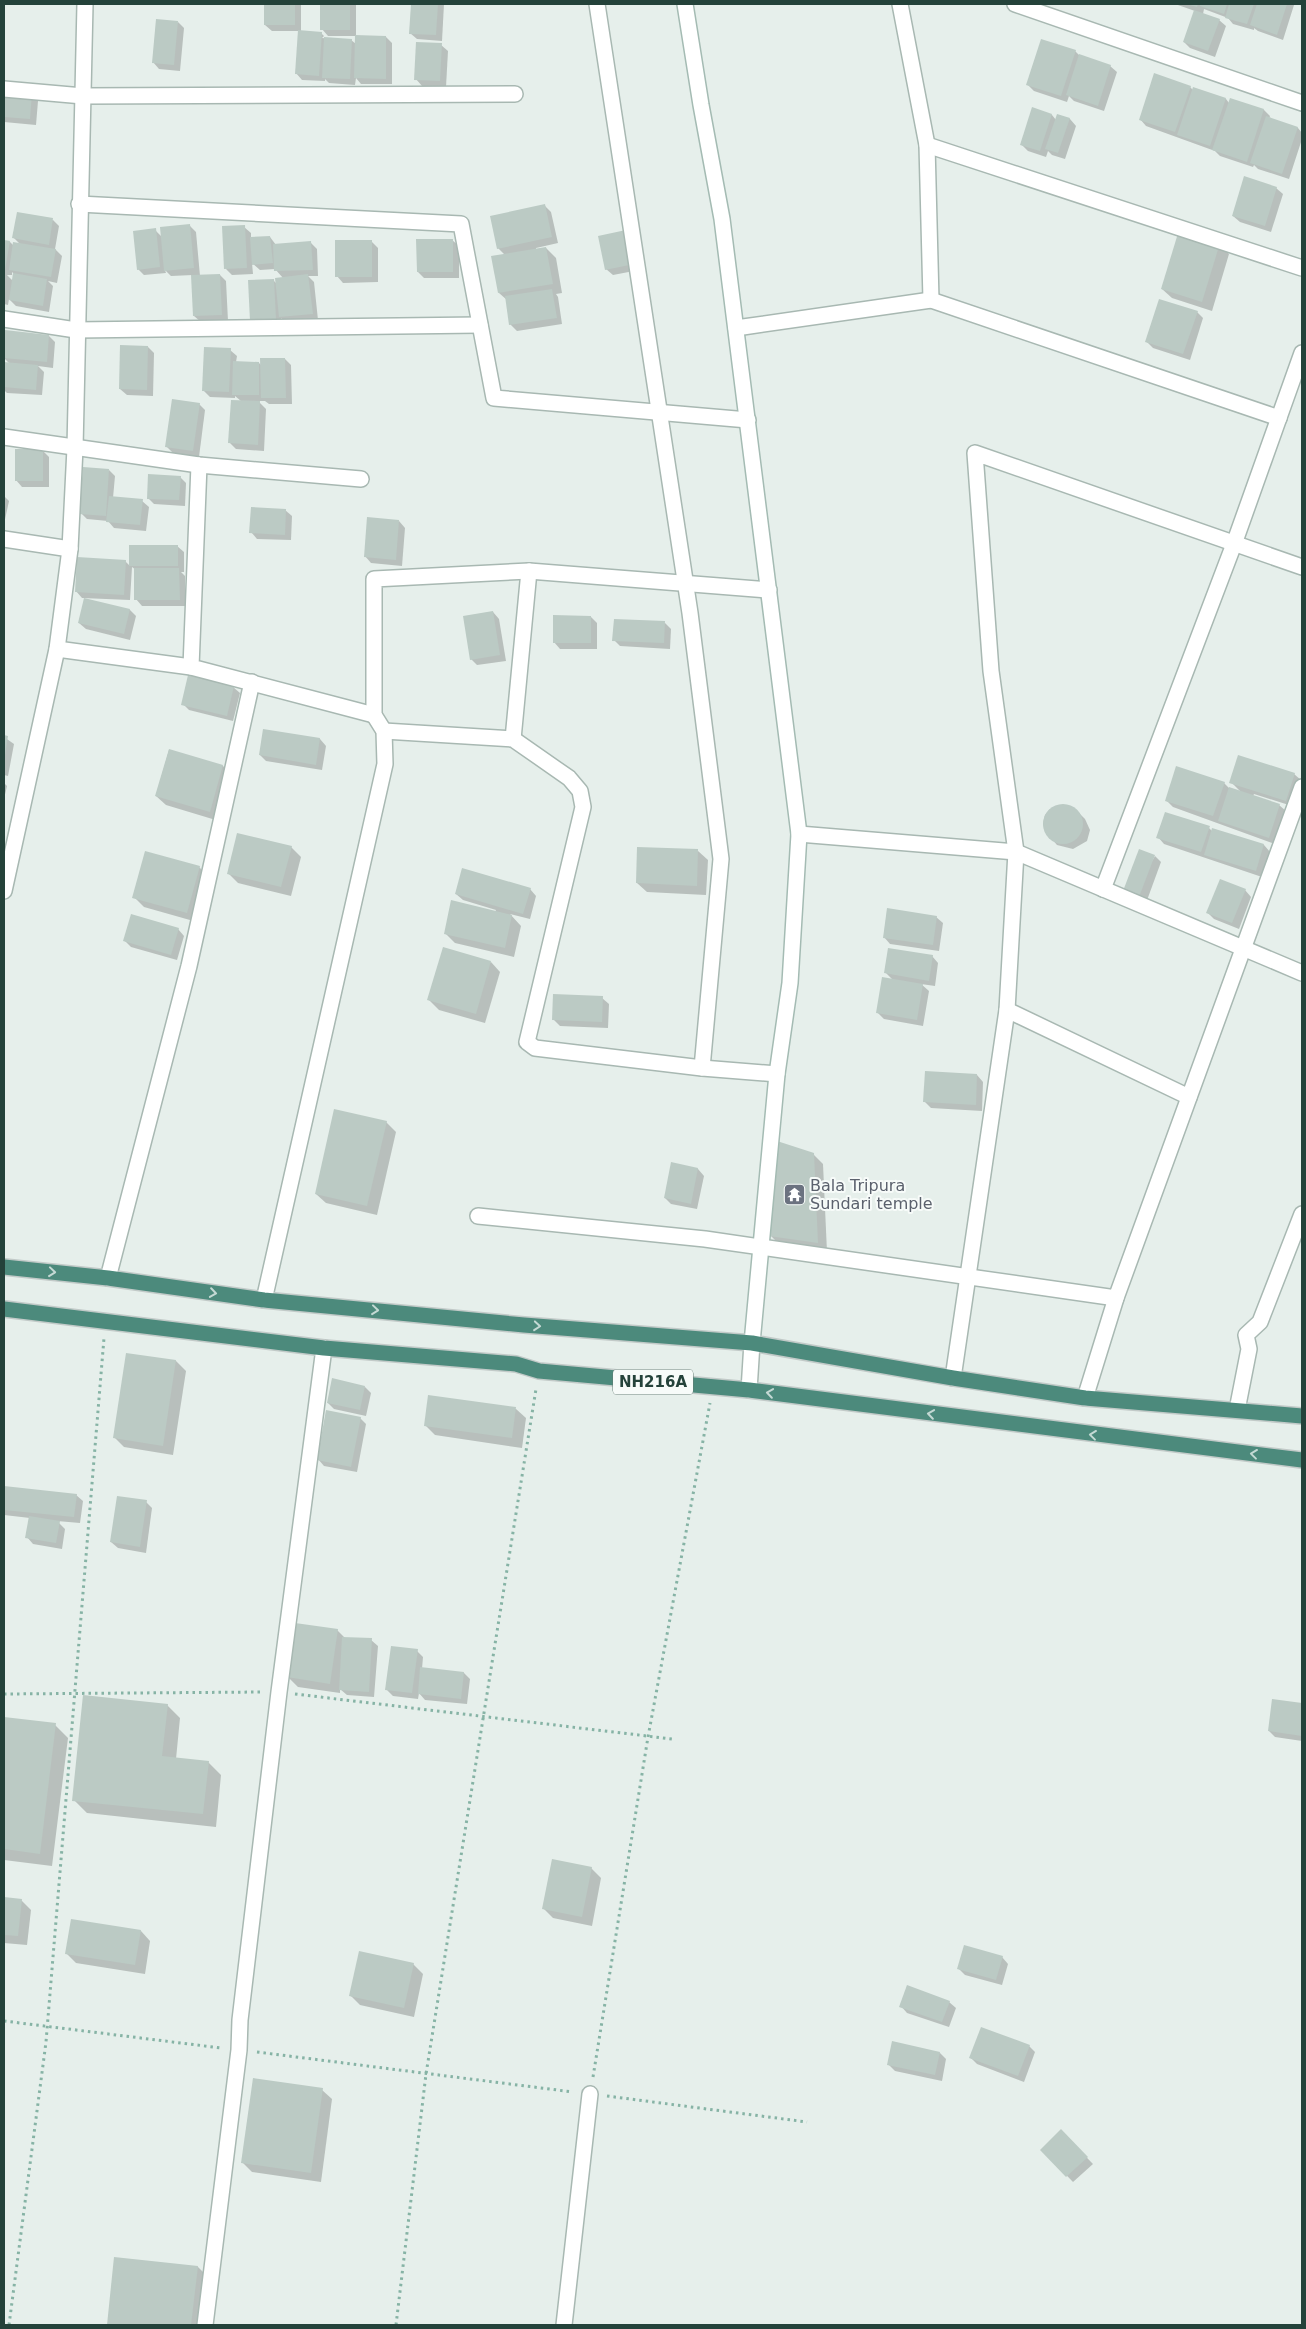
<svg xmlns="http://www.w3.org/2000/svg" width="1306" height="2329" font-family="'DejaVu Sans',sans-serif">
<style>
.shadow{fill:#0003;fill-rule:evenodd}
.building{fill:#bbcac4}
.lines{fill:none;stroke-linecap:round;stroke-linejoin:round}
.minor-casing{stroke:#a8b8b2;stroke-width:18}
.secondary-casing{stroke:#a4bbb3;stroke-width:18}
.trunk-casing{stroke:#c2cac8;stroke-width:18}
.path{stroke:#86b3a5;stroke-width:3;stroke-dasharray:2.5 4;stroke-linecap:butt}
.minor{stroke:#fff;stroke-width:15}
.secondary{stroke:#fff;stroke-width:15}
.trunk{stroke:#4c8a7c;stroke-width:15}
.oneway{stroke:#c4d9d4}
.labels{text-anchor:middle;stroke-width:4;stroke-linejoin:round;paint-order:stroke}
.shield{fill:#f7fbf9;stroke:#637a73;stroke-width:1}
.shield-label{font-size:15px;font-weight:bold;fill:#24423a}
.worship-label{font-size:16px;fill:#5b616d;stroke:#f7fbf9;text-anchor:start}
</style>
<rect width="100%" height="100%" fill="#e6efeb"/>
<g class="shadow">
<polygon points="265,4 301,4 301,31 321,33 324,36 322,38 351,40 356,44 356,36 328,36 322,29 321,4 356,4 356,37 386,37 392,43 392,84 361,84 356,78 355,85 329,83 325,79 325,81 302,80 296,73 299,31 272,31 265,25"/>
<polygon points="412,4 444,4 442,41 417,39 410,33"/>
<polygon points="1175,4 1293,4 1294,5 1283,40 1258,31 1254,28 1254,30 1233,24 1228,18 1204,9 1203,14 1219,20 1226,26 1215,57 1190,48 1184,42 1195,11"/>
<polygon points="178,22 184,28 180,71 159,69 153,62"/>
<polygon points="441,45 448,51 446,87 422,86 416,79"/>
<polygon points="1075,51 1079,55 1110,66 1117,72 1104,111 1074,101 1069,96 1067,102 1034,91 1028,85"/>
<polygon points="1190,87 1193,90 1226,99 1229,103 1264,110 1270,116 1269,119 1298,128 1302,133 1302,139 1289,179 1258,169 1254,165 1253,167 1220,156 1215,151 1146,126 1140,119"/>
<polygon points="4,92 31,95 38,101 36,125 4,122"/>
<polygon points="1033,109 1052,115 1056,120 1058,115 1070,119 1076,126 1065,159 1052,155 1048,151 1046,157 1028,151 1021,144"/>
<polygon points="1276,188 1283,194 1271,232 1240,222 1233,216"/>
<polygon points="545,206 551,212 558,243 536,248 536,250 546,248 556,258 562,293 556,294 558,297 562,324 517,331 510,324 507,300 499,293 505,255 498,248"/>
<path d="M53 220 59 226 55 249 62 256 57 283 48 281 53 286 49 312 16 306 9 299 8 305 4 304V241L10 242 14 246 20 244 13 237ZM12 272 14 274 13 281 7 275H12Z"/>
<polygon points="190,226 196,232 200,276 220,275 226,281 228,321 201,322 194,316 193,275 171,276 165,270 166,273 144,275 138,269 155,230 162,237"/>
<polygon points="244,227 251,233 251,238 270,237 276,245 311,243 317,249 318,276 308,276 314,282 318,320 287,323 281,318 282,325 258,326 273,280 277,284 283,278 275,269 260,270 252,263 253,274 232,275 226,269"/>
<polygon points="599,237 639,270 613,275 606,269"/>
<polygon points="452,240 459,246 459,278 424,278 418,272"/>
<polygon points="372,242 378,248 378,282 343,283 337,276"/>
<polygon points="1219,244 1229,254 1212,311 1172,298 1162,289"/>
<polygon points="1197,312 1203,318 1190,360 1153,348 1147,342"/>
<polygon points="4,334 6,336 49,336 55,342 53,368 38,366 44,372 42,395 7,393 4,390 4,363 10,364 4,358 4,360"/>
<polygon points="148,347 154,353 153,396 127,395 120,389"/>
<polygon points="230,350 237,356 236,362 259,363 262,366 285,359 291,365 292,404 269,404 265,401 258,401 266,409 264,451 236,449 230,443 241,401 235,396 235,398 210,397 203,390"/>
<polygon points="199,404 205,410 199,457 173,453 167,447"/>
<polygon points="43,451 49,457 49,487 22,487 16,480"/>
<polygon points="109,470 115,476 113,498 142,501 149,507 146,531 114,528 108,521 87,519 81,513"/>
<polygon points="180,477 186,483 185,506 154,504 148,498"/>
<polygon points="4,496 9,501 4,524"/>
<polygon points="285,510 292,516 291,540 257,539 251,532"/>
<polygon points="399,521 405,528 402,566 371,563 365,556"/>
<polygon points="130,546 177,546 184,552 184,572 181,572 185,576 185,606 142,606 136,599 136,570 132,567 130,600 82,598 76,591 125,561 130,566"/>
<polygon points="85,599 130,610 136,616 130,640 86,629 79,623"/>
<polygon points="493,612 499,619 506,661 477,665 471,659"/>
<polygon points="591,617 597,623 597,649 560,649 554,642"/>
<polygon points="665,623 671,629 670,649 620,646 614,640"/>
<polygon points="233,687 240,693 233,721 189,710 183,704"/>
<polygon points="264,730 320,739 326,746 322,770 266,761 260,755"/>
<polygon points="4,737 14,744 8,776 4,775"/>
<polygon points="169,750 223,766 233,776 219,821 166,805 156,796"/>
<polygon points="1294,774 1301,780 1292,806 1254,794 1253,796 1279,805 1286,811 1275,844 1173,807 1167,801 1224,783 1229,788 1241,792 1231,782"/>
<polygon points="4,783 7,786 4,799"/>
<polygon points="1064,807 1072,808 1078,812 1085,819 1090,830 1087,841 1073,849 1057,845 1045,831 1043,824 1045,815 1050,809"/>
<polygon points="1209,828 1212,831 1264,845 1270,852 1262,877 1164,844 1158,837"/>
<polygon points="291,847 301,857 291,896 238,883 228,873"/>
<polygon points="698,851 708,860 706,895 647,892 637,883"/>
<polygon points="1155,856 1161,862 1146,903 1131,897"/>
<polygon points="199,867 209,877 197,922 144,907 134,897"/>
<polygon points="530,889 536,896 530,919 510,914 521,926 514,957 455,943 445,933 495,912 496,910 463,900 456,894"/>
<polygon points="1245,890 1251,897 1239,929 1214,919 1208,913"/>
<polygon points="936,917 943,923 939,951 890,944 884,937"/>
<polygon points="178,929 184,936 177,960 131,947 124,940"/>
<polygon points="932,956 938,963 935,986 921,984 929,991 923,1026 884,1019 877,1012 893,980 886,973"/>
<polygon points="491,962 500,972 485,1023 439,1010 429,1000"/>
<polygon points="602,998 609,1004 608,1028 560,1026 554,1020"/>
<polygon points="977,1075 983,1082 982,1111 931,1108 925,1102"/>
<polygon points="386,1122 396,1132 377,1215 326,1203 316,1194"/>
<polygon points="813,1154 823,1164 827,1252 780,1245 770,1235"/>
<polygon points="672,1164 698,1169 704,1176 697,1209 671,1204 665,1198"/>
<polygon points="127,1354 176,1361 186,1371 173,1455 124,1447 115,1438"/>
<polygon points="365,1387 371,1393 366,1416 334,1409 328,1403"/>
<polygon points="429,1396 516,1409 526,1418 522,1448 435,1435 425,1425"/>
<polygon points="360,1418 366,1424 357,1472 324,1466 318,1459"/>
<polygon points="4,1487 76,1495 83,1501 80,1523 57,1521 65,1529 62,1549 33,1544 27,1537 30,1518 4,1515"/>
<polygon points="146,1502 152,1508 146,1553 118,1548 111,1542"/>
<polygon points="337,1630 345,1638 371,1640 378,1646 374,1697 347,1695 340,1689 340,1693 298,1687 288,1677"/>
<polygon points="417,1651 423,1657 422,1669 464,1673 470,1679 467,1704 425,1700 419,1693 418,1699 393,1696 387,1690"/>
<polygon points="1273,1700 1302,1704 1302,1741 1275,1737 1269,1731"/>
<polygon points="167,1705 180,1718 176,1759 208,1762 221,1775 216,1827 87,1813 74,1800"/>
<polygon points="4,1718 55,1725 68,1738 52,1866 4,1860"/>
<polygon points="591,1868 601,1878 592,1926 553,1918 543,1908"/>
<polygon points="4,1898 21,1900 31,1910 27,1945 4,1943"/>
<polygon points="141,1931 150,1941 145,1974 76,1963 67,1954"/>
<polygon points="1002,1957 1008,1964 1002,1985 965,1975 958,1968"/>
<polygon points="413,1964 423,1974 414,2017 360,2005 351,1996"/>
<polygon points="949,2002 956,2008 949,2027 907,2013 901,2006"/>
<polygon points="1029,2046 1035,2052 1024,2082 977,2064 971,2058"/>
<polygon points="940,2053 946,2059 942,2081 895,2071 888,2064"/>
<polygon points="322,2090 332,2099 321,2182 252,2172 242,2162"/>
<polygon points="1061,2131 1093,2164 1073,2182 1042,2150"/>
<polygon points="115,2258 198,2267 211,2280 206,2325 108,2325"/>
</g>
<g class="building">
<rect x="264" y="4" width="31" height="21"/>
<rect x="320" y="4" width="30" height="26"/>
<polygon points="411,4 438,4 436,35 409,34"/>
<polygon points="1186,4 1198,4 1197,7"/>
<polygon points="1200,4 1227,4 1224,14 1200,6"/>
<polygon points="1229,4 1254,4 1247,24 1225,18"/>
<polygon points="1257,4 1287,4 1277,35 1250,25"/>
<polygon points="1194,10 1220,19 1208,51 1183,42"/>
<polygon points="156,19 178,21 174,65 152,63"/>
<polygon points="298,30 322,32 319,76 295,74"/>
<polygon points="355,35 386,36 386,79 354,78"/>
<polygon points="324,37 352,39 350,79 322,78"/>
<polygon points="1041,39 1076,50 1061,96 1026,85"/>
<polygon points="416,42 442,43 440,81 414,80"/>
<polygon points="1079,54 1111,65 1098,106 1066,95"/>
<polygon points="1154,73 1191,86 1175,132 1139,120"/>
<polygon points="1193,87 1226,98 1210,146 1177,135"/>
<polygon points="4,91 32,93 30,119 4,117"/>
<polygon points="1230,98 1264,109 1247,162 1212,150"/>
<polygon points="1032,107 1052,114 1040,151 1020,145"/>
<polygon points="1057,114 1070,118 1058,153 1045,149"/>
<polygon points="1266,116 1298,127 1282,174 1250,163"/>
<polygon points="1244,176 1277,187 1265,226 1232,216"/>
<polygon points="545,204 552,237 497,249 490,216"/>
<polygon points="17,212 53,218 49,245 12,238"/>
<polygon points="190,224 194,268 164,271 160,227"/>
<polygon points="245,225 247,268 224,269 222,226"/>
<polygon points="156,228 160,267 137,270 133,231"/>
<polygon points="626,230 634,264 605,270 598,236"/>
<polygon points="1179,230 1220,243 1202,302 1161,289"/>
<polygon points="270,236 273,263 252,265 250,237"/>
<polygon points="416,239 453,239 453,272 417,272"/>
<polygon points="4,240 10,241 5,270 4,269"/>
<rect x="335" y="240" width="37" height="37"/>
<polygon points="311,241 313,270 274,271 273,244"/>
<polygon points="13,242 56,249 51,277 9,270"/>
<polygon points="546,247 553,284 498,293 491,256"/>
<polygon points="13,273 47,279 43,306 9,300"/>
<polygon points="220,274 222,315 193,316 191,275"/>
<polygon points="308,274 313,314 279,317 275,278"/>
<polygon points="274,279 276,319 250,321 248,280"/>
<polygon points="552,289 557,318 509,325 505,296"/>
<polygon points="1159,299 1198,311 1183,354 1145,342"/>
<polygon points="5,330 49,335 47,362 4,358"/>
<polygon points="120,345 148,346 147,390 119,389"/>
<polygon points="204,347 231,348 229,392 202,391"/>
<polygon points="260,358 285,358 286,398 261,398"/>
<polygon points="233,361 259,362 259,395 232,395"/>
<polygon points="4,362 38,365 36,390 4,387"/>
<polygon points="172,399 200,403 193,451 165,447"/>
<polygon points="231,400 260,401 258,445 228,443"/>
<rect x="15" y="449" width="28" height="32"/>
<polygon points="83,467 109,469 106,516 79,514"/>
<polygon points="148,474 181,476 179,500 147,499"/>
<polygon points="109,496 143,499 140,525 106,522"/>
<polygon points="251,507 286,509 285,535 249,533"/>
<polygon points="367,517 399,520 396,560 364,557"/>
<rect x="129" y="545" width="49" height="21"/>
<polygon points="77,557 126,560 124,595 75,592"/>
<polygon points="134,568 179,568 180,600 134,600"/>
<polygon points="84,598 130,609 124,634 78,623"/>
<polygon points="493,611 500,655 470,660 463,616"/>
<polygon points="553,615 591,616 591,643 553,643"/>
<polygon points="614,619 665,621 664,643 612,641"/>
<polygon points="188,675 234,686 227,716 181,705"/>
<polygon points="263,729 320,738 316,765 259,755"/>
<polygon points="4,735 8,736 5,755 4,755"/>
<polygon points="169,749 223,765 210,812 155,796"/>
<polygon points="1238,755 1295,773 1286,801 1229,783"/>
<polygon points="1176,766 1225,782 1213,816 1165,801"/>
<polygon points="1229,787 1280,804 1269,838 1218,821"/>
<circle cx="1063" cy="824" r="20"/>
<polygon points="1165,812 1210,826 1201,852 1156,838"/>
<polygon points="1212,828 1264,844 1256,871 1204,855"/>
<polygon points="237,833 292,846 281,887 227,874"/>
<polygon points="637,847 698,849 697,886 636,883"/>
<polygon points="1139,849 1155,855 1139,897 1123,891"/>
<polygon points="145,851 200,866 187,913 132,898"/>
<polygon points="462,868 531,888 523,914 455,894"/>
<polygon points="1220,879 1246,889 1232,923 1206,913"/>
<polygon points="451,900 512,915 505,948 444,934"/>
<polygon points="887,908 937,916 933,945 883,938"/>
<polygon points="131,914 179,928 171,955 123,941"/>
<polygon points="443,947 491,961 476,1014 427,1000"/>
<polygon points="888,948 933,955 929,981 884,973"/>
<polygon points="882,977 923,984 917,1020 876,1013"/>
<polygon points="553,994 603,996 602,1022 552,1020"/>
<polygon points="925,1071 977,1074 976,1105 923,1102"/>
<polygon points="334,1109 387,1121 367,1206 315,1194"/>
<polygon points="777,1141 814,1153 818,1243 769,1236"/>
<polygon points="671,1162 698,1168 691,1204 664,1198"/>
<polygon points="126,1353 176,1360 163,1446 113,1438"/>
<polygon points="332,1378 365,1386 360,1410 327,1403"/>
<polygon points="428,1395 516,1407 512,1438 424,1426"/>
<polygon points="326,1410 361,1417 351,1467 317,1460"/>
<polygon points="4,1486 77,1494 74,1517 4,1510"/>
<polygon points="117,1496 147,1500 140,1547 110,1542"/>
<polygon points="29,1516 60,1521 56,1543 25,1538"/>
<polygon points="295,1623 338,1629 330,1684 287,1677"/>
<polygon points="342,1637 372,1638 369,1692 339,1690"/>
<polygon points="391,1646 418,1649 412,1693 385,1690"/>
<polygon points="420,1667 464,1672 461,1699 418,1694"/>
<polygon points="83,1695 168,1704 162,1756 209,1761 203,1814 72,1801"/>
<polygon points="1272,1699 1302,1703 1302,1736 1268,1731"/>
<polygon points="4,1717 56,1723 40,1854 4,1849"/>
<polygon points="552,1859 592,1867 582,1917 542,1909"/>
<polygon points="4,1897 22,1899 18,1936 4,1935"/>
<polygon points="71,1919 141,1930 135,1965 65,1954"/>
<polygon points="964,1945 1003,1956 996,1980 957,1969"/>
<polygon points="359,1951 414,1963 404,2008 349,1996"/>
<polygon points="907,1985 950,2001 942,2022 899,2007"/>
<polygon points="981,2027 1030,2045 1018,2076 969,2058"/>
<polygon points="892,2041 940,2052 935,2075 887,2065"/>
<polygon points="253,2078 323,2088 311,2173 241,2163"/>
<polygon points="1061,2129 1088,2157 1066,2177 1040,2150"/>
<polygon points="114,2257 198,2266 191,2325 107,2325"/>
</g>
<g class="lines">
<defs>
<g id="minor">
<polyline points="597,4 690,613 721,859 702,1068"/>
<polyline points="900,4 927,145 931,300"/>
<polyline points="1015,4 1302,103"/>
<polyline points="4,89 83,96 515,94"/>
<polyline points="927,145 1302,268"/>
<polyline points="79,204 461,224 494,398 748,420"/>
<polyline points="4,319 76,330 480,325"/>
<polyline points="736,328 931,300 1279,418"/>
<polyline points="4,437 199,465 361,479"/>
<polyline points="199,465 191,667 374,715"/>
<polyline points="4,539 70,549"/>
<polyline points="57,649 191,667"/>
<polyline points="384,731 513,739 569,778 580,791 583,807 527,1042 535,1048 702,1068 777,1074"/>
<polyline points="513,739 529,571"/>
<polyline points="799,834 1016,852 1302,973"/>
<polyline points="1103,889 1234,544 1302,353"/>
<polyline points="4,891 57,649 70,549 75,448 85,4"/>
<polyline points="1007,1010 1189,1097"/>
<polyline points="478,1216 705,1239 1116,1298"/>
<polyline points="108,1278 189,966 252,682"/>
<polyline points="264,1300 385,764 384,731 374,715 374,579 529,571 769,590"/>
<polyline points="953,1378 1007,1010 1016,852 991,671 975,453 1302,567"/>
<polyline points="749,1390 752,1343"/>
<polyline points="1085,1398 1116,1298 1302,787"/>
<polyline points="1237,1410 1249,1349 1246,1335 1260,1322 1302,1214"/>
<polyline points="205,2325 239,2050 240,2020 279,1692 324,1348"/>
<polyline points="564,2325 590,2094"/>
</g>
<polyline id="secondary" points="685,4 701,105 722,219 799,834 790,983 777,1074 752,1343"/>
<g id="trunk">
<polyline points="4,1267 108,1278 264,1300 524,1325 752,1343 953,1378 1085,1398 1302,1416"/>
<polyline points="4,1309 324,1348 516,1364 539,1371 749,1390 1302,1460"/>
</g>
</defs>
<use href="#minor" class="minor-casing"/>
<use href="#secondary" class="secondary-casing"/>
<use href="#trunk" class="trunk-casing"/>
<g class="path">
<polyline points="4,1694 261,1692"/>
<polyline points="295,1694 672,1739"/>
<polyline points="4,2021 221,2048"/>
<polyline points="257,2052 573,2092"/>
<polyline points="593,2077 648,1737 710,1403"/>
<polyline points="607,2096 807,2122"/>
<polyline points="9,2325 46,2042 104,1338"/>
<polyline points="396,2325 426,2074 536,1389"/>
</g>
<use href="#minor" class="minor"/>
<use href="#secondary" class="secondary"/>
<use href="#trunk" class="trunk"/>
</g>
<defs><path id="oneway-chevron" d="M-2-3.5L2.5 0L-2 3.5" fill="none" stroke-width="1.6" stroke-linecap="round" stroke-linejoin="round" transform="scale(1.25)"/></defs>
<g class="oneway">
<use href="#oneway-chevron" transform="translate(52 1272) rotate(6)"/>
<use href="#oneway-chevron" transform="translate(213 1293) rotate(8)"/>
<use href="#oneway-chevron" transform="translate(375 1310) rotate(6)"/>
<use href="#oneway-chevron" transform="translate(537 1326) rotate(5)"/>
<use href="#oneway-chevron" transform="translate(770 1393) rotate(-172)"/>
<use href="#oneway-chevron" transform="translate(931 1414) rotate(-172)"/>
<use href="#oneway-chevron" transform="translate(1093 1435) rotate(-173)"/>
<use href="#oneway-chevron" transform="translate(1254 1454) rotate(-173)"/>
</g>
<defs>
<symbol id="temple-square" viewBox="-11 -11 22 22"><rect x="-9" y="-9" width="18" height="18" rx="4" fill="#6b7280" stroke="#f7fbf9"/><path d="M0-6L5-2H3V0L6.5 2.5H4V6H1.5V3h-3V6H-4V2.5H-6.5L-3 0V-2H-5Z" fill="#fff"/></symbol>
</defs>
<g fill-rule="evenodd">
<use href="#temple-square" x="782" y="1182" width="25" height="25"/>
</g>
<g class="labels">
<rect class="shield" x="613" y="1369.5" width="80" height="25" rx="4"/>
<g class="shield-label">
<text x="653" y="1387">NH216A</text>
</g>
<g class="worship-label">
<text x="810" y="1191">Bala Tripura<tspan x="810" dy="18">Sundari temple</tspan></text>
</g>
</g>
<rect width="1306" height="2329" fill="none" stroke="#24423a" stroke-width="10"/>
</svg>
